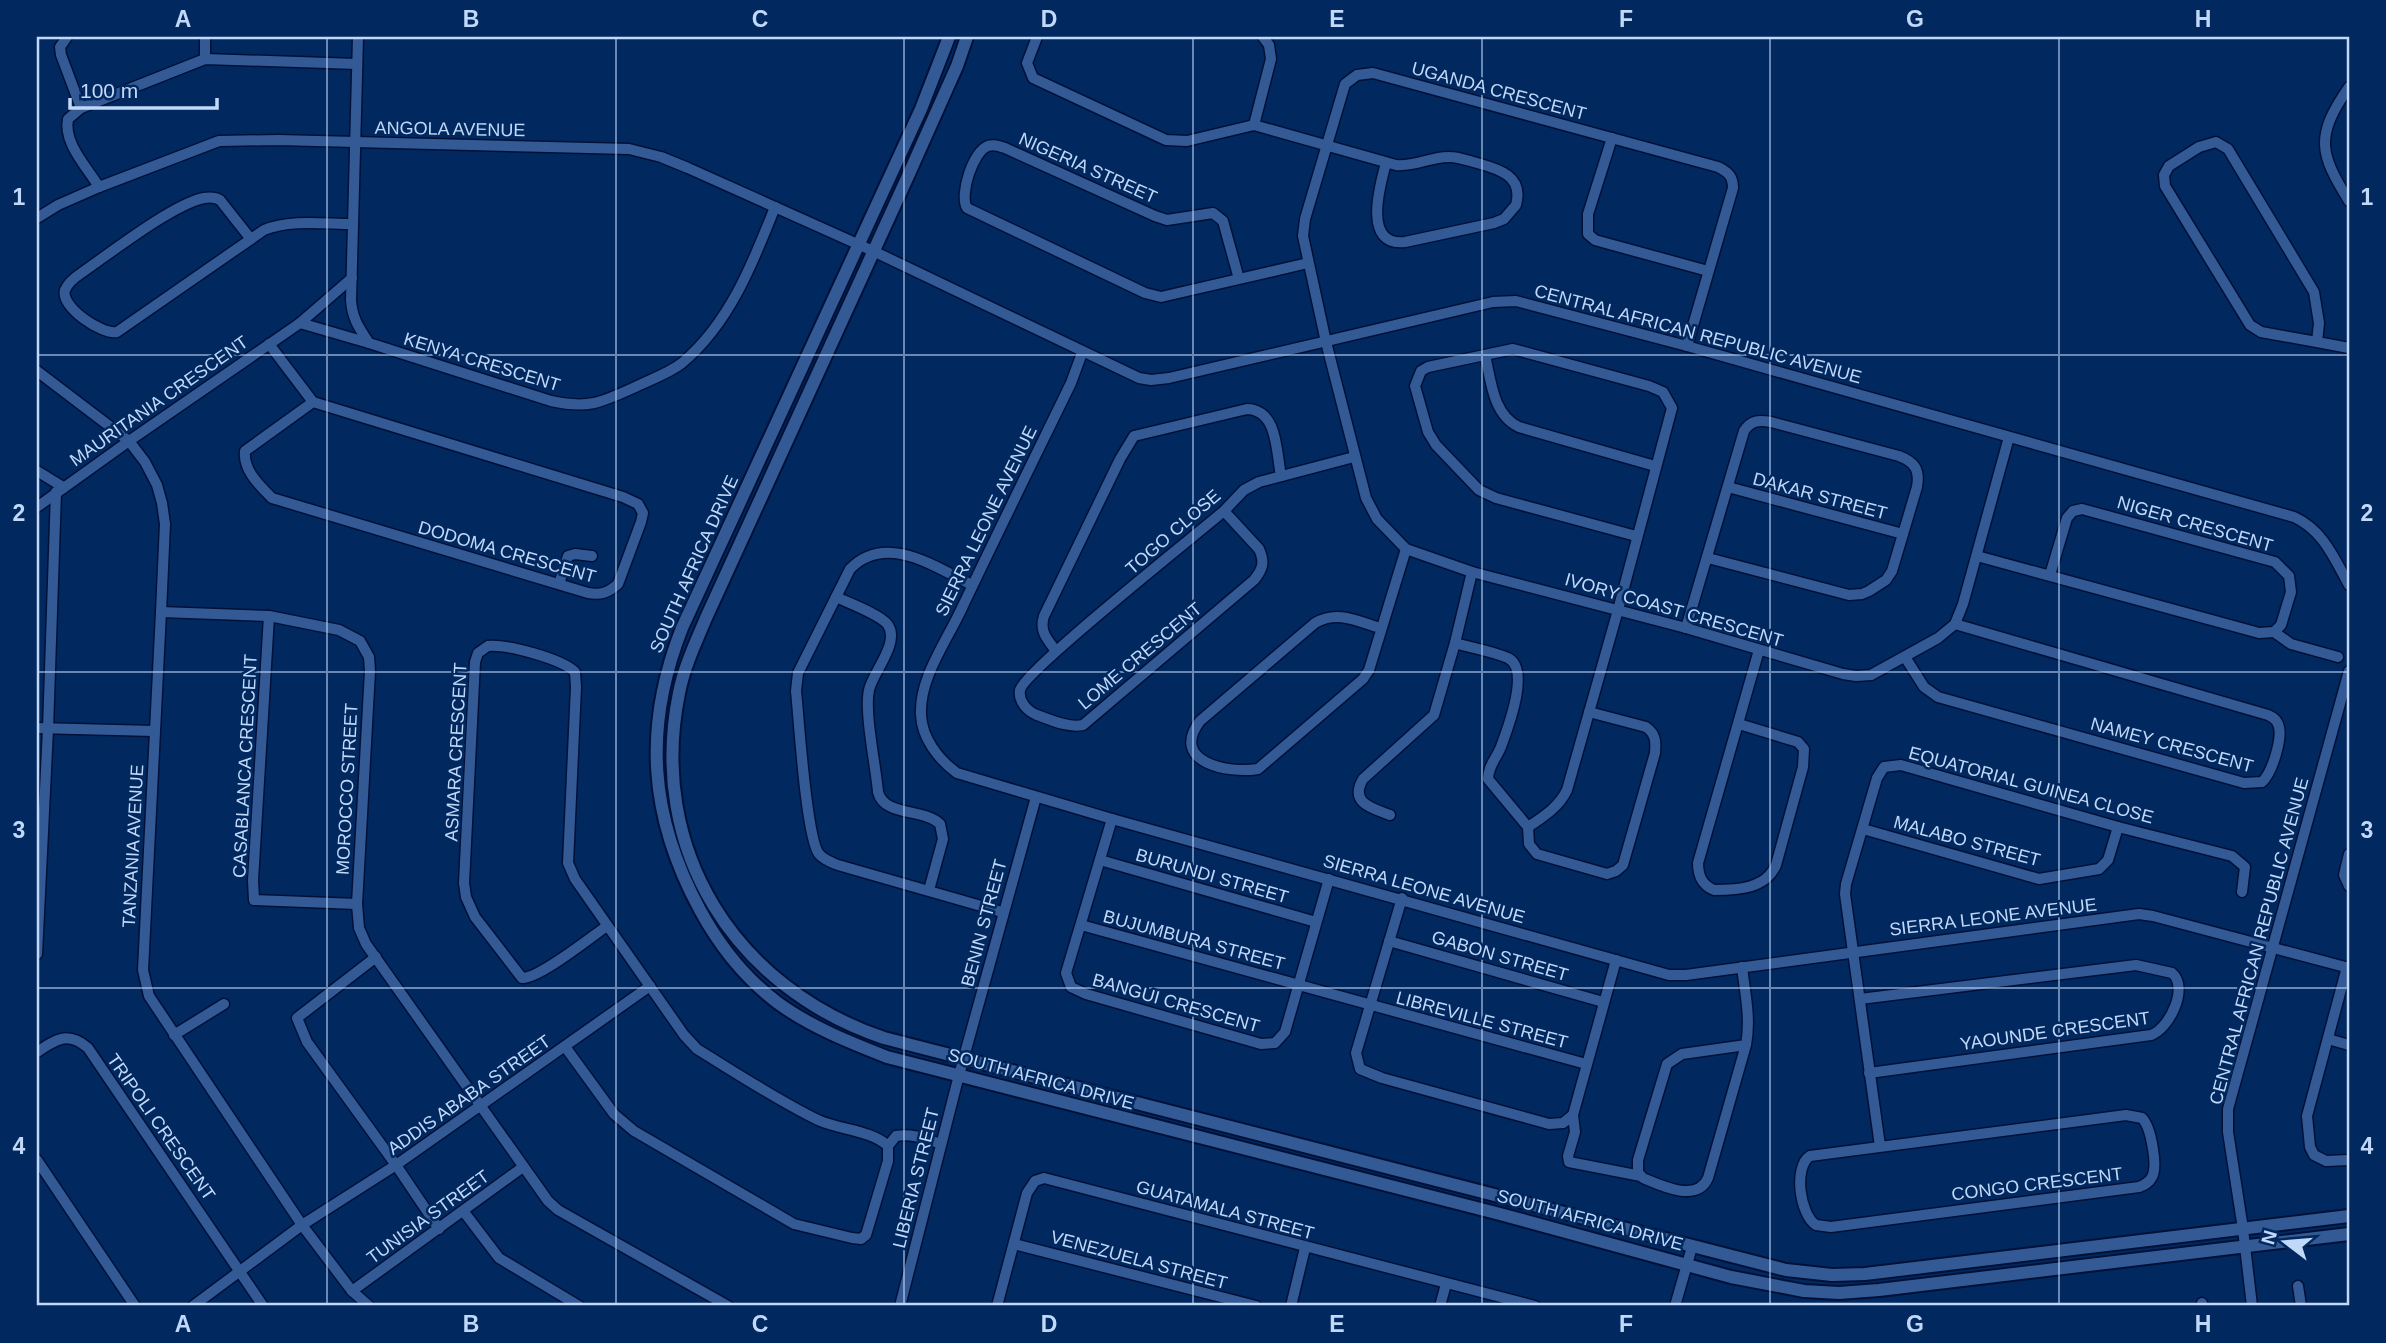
<svg xmlns="http://www.w3.org/2000/svg" width="2386" height="1343" font-family="Arial,sans-serif">
<style>
.lines{fill:none;stroke-linecap:round;stroke-linejoin:round}
.minor-casing{stroke:#001139;stroke-width:13}
.tertiary-casing{stroke:#001139;stroke-width:16}
.minor{stroke:#335a95;stroke-width:10}
.tertiary{stroke:#335a95;stroke-width:12}
.grid{fill:none;stroke:#c1d8f9;stroke-width:2;stroke-opacity:0.55}
.labels{text-anchor:middle;stroke-width:5;stroke-linejoin:round;paint-order:stroke}
.street-label{font-size:18px;fill:#c1d8f9;stroke:#02295f}
.neatline{fill:none;stroke:#c1d8f9;stroke-width:2.5}
.grid-label{font-size:23px;text-anchor:middle;font-weight:bold;fill:#c1d8f9}
</style>
<rect width="100%" height="100%" fill="#02295f"/>
<g class="lines">
<defs>
<g id="minor">
<polyline points="67,37 60,47 61,55 81,108 205,59 357,64"/>
<path d="M358 37 351 300C352 318 359 328 369 343L551 401C588 409 600 403 633 388 649 380 668 374 682 363 729 324 753 263 775 207"/>
<path d="M1037 37 1027 63 1033 78 1166 140 1187 141 1254 125 1396 165C1415 167 1432 156 1450 157 1459 157 1469 161 1477 163 1499 169 1524 176 1516 205L1504 219 1494 223 1405 242C1362 247 1380 185 1386 163"/>
<polyline points="205,59 205,37"/>
<path d="M2349 87C2315 136 2319 153 2349 201"/>
<path d="M81 108 68 119C63 143 87 167 99 187"/>
<polyline points="1254,125 1271,59 1269,45 1263,37"/>
<polyline points="1612,138 1588,214 1588,234 1595,240 1602,242 1708,271"/>
<path d="M37 218 58 205 99 187 219 141 278 140 629 149 661 157 688 168 873 251 1139 378 1151 380 1169 378 1493 302 1516 301 1687 346 2294 517C2323 530 2334 558 2349 585"/>
<path d="M250 238 220 200C215 197 210 197 204 198 173 204 109 254 80 274 74 278 68 283 65 290 60 307 102 335 117 332L264 230C290 219 325 224 353 224"/>
<path d="M1239 279 1223 221 1213 213 1167 220 1155 216 1005 148C999 146 993 144 988 146 973 151 959 195 967 208L1145 293 1161 297 1308 263"/>
<polyline points="300,323 352,278"/>
<polyline points="2317,342 2261,332 2250,325 2165,186 2164,175 2169,166 2199,147 2216,142 2228,149 2314,292 2319,323 2317,342 2349,348"/>
<polyline points="269,344 313,402"/>
<path d="M1687 346 1733 188C1733 176 1728 172 1718 167L1373 73 1357 75 1345 84 1305 219 1303 236 1326 342 1366 498 1377 519 1406 549 1472 572 1686 628 1843 674 1856 676 1871 675 1938 638 1955 624 1963 604 2009 437"/>
<path d="M1082 353 1071 383C1034 459 997 534 961 610 946 642 919 679 921 715 922 738 938 759 957 773L1112 819 1669 975H1686L2139 914 2153 916 2349 968"/>
<path d="M1485 355C1491 381 1493 415 1519 427L1655 466"/>
<polyline points="37,371 129,441 145,462 157,485 162,503 165,524 161,612 143,970 149,996 302,1225 352,1291 369,1306"/>
<path d="M313 402 623 497 638 504 643 513 641 522 618 584C608 593 601 595 588 593L272 498C259 485 243 470 245 451Z"/>
<polyline points="37,471 63,487"/>
<polyline points="1728,487 1903,534"/>
<polyline points="37,507 129,441 300,323 369,343"/>
<path d="M1224 511 1259 549C1265 562 1263 569 1254 580L1083 725C1068 728 1051 720 1037 715 1027 711 1018 701 1020 690 1024 671 1197 534 1224 511L1244 490 1259 482 1354 457"/>
<polyline points="1977,556 2259,633 2274,632 2281,625 2291,592 2289,576 2275,562 2082,509 2073,511 2067,518 2050,575"/>
<polyline points="559,584 568,556 575,554 592,556"/>
<path d="M972 585C935 567 886 532 850 569L798 673 796 691C799 719 806 837 819 854 824 860 831 862 838 865L1002 912"/>
<path d="M836 597C849 603 881 615 888 625 900 643 873 672 869 690 864 712 876 767 878 792 884 817 924 808 940 824L943 839 929 890"/>
<polyline points="161,612 269,616 339,630 360,641 369,657 370,671 357,904 359,928 366,944 548,1201 558,1210 728,1306"/>
<polyline points="269,616 253,880 254,900 357,904"/>
<path d="M1380 628C1357 621 1337 610 1315 623L1200 721C1169 762 1228 774 1258 769L1363 679 1369 670 1406 549"/>
<path d="M1686 628 1744 431C1751 420 1759 420 1771 422L1899 456C1915 462 1920 470 1917 487L1892 571 1886 580 1869 591 1862 594 1849 595 1708 558"/>
<polyline points="2274,632 2291,644 2338,657"/>
<path d="M1455 643C1472 648 1492 651 1508 658 1530 669 1509 725 1502 744 1498 757 1488 765 1488 779L1528 827 1529 844 1537 854 1607 874 1616 871 1623 865 1655 753C1656 742 1656 734 1646 727L1589 712"/>
<path d="M1056 651C1047 639 1039 631 1044 616L1120 459 1134 436 1247 409C1278 410 1276 451 1281 476"/>
<path d="M1905 657 1924 687 1938 697 2244 783 2262 782C2272 773 2285 734 2277 722 2275 718 2272 717 2268 715L1955 624"/>
<path d="M1739 724 1798 742 1804 749 1803 767 1776 865C1766 889 1737 890 1714 890 1702 885 1698 876 1698 863L1759 650"/>
<polyline points="37,728 154,731"/>
<path d="M1390 815C1372 808 1349 803 1363 779L1434 715 1455 643 1472 572"/>
<polyline points="1112,819 1066,973 1071,987 1086,994 1261,1044 1275,1043 1285,1032 1329,879"/>
<path d="M1528 827C1543 817 1559 807 1567 790L1618 610 1672 408 1663 392 1649 386 1513 349 1428 367 1421 371 1415 386 1428 432 1436 445 1479 490 1496 498 1636 536"/>
<polyline points="1863,829 2039,879 2099,869 2108,860 2118,827"/>
<polyline points="2349,854 2344,875 2349,886"/>
<polyline points="1100,860 1316,922"/>
<polyline points="1402,898 1356,1053 1360,1069 1382,1078 1549,1124 1563,1123 1573,1115 1616,960"/>
<polyline points="1081,925 1586,1064"/>
<path d="M607 926C591 937 539 979 522 978L475 917 466 897 464 883 475 662 478 653 488 646C507 644 562 659 575 672L576 687 568 863 575 879 684 1035 697 1049C736 1073 777 1100 818 1120 840 1130 871 1130 888 1146"/>
<polyline points="1389,941 1603,1002"/>
<polyline points="37,954 48,729 56,492"/>
<polyline points="376,957 297,1018 307,1042 396,1165 439,1229"/>
<path d="M1742 967C1745 993 1751 1018 1746 1045L1708 1178C1697 1203 1662 1186 1643 1178L1638 1173V1160L1667 1064 1682 1054 1746 1045"/>
<polyline points="2347,967 2307,1116 2310,1147 2314,1155 2326,1161 2349,1160"/>
<path d="M1860 999 2136 965 2172 973C2189 987 2170 1028 2151 1035L1869 1073"/>
<polyline points="174,1035 224,1004"/>
<polyline points="2328,1039 2349,1045"/>
<polyline points="566,1048 614,1114 634,1131 794,1224 852,1238 861,1239 866,1235 888,1161 888,1146"/>
<path d="M37 1052C56 1039 68 1031 88 1048L263 1306"/>
<polyline points="1573,1115 1575,1132 1568,1156 1569,1162 1641,1176"/>
<path d="M2126 1115 2142 1118C2151 1127 2158 1166 2152 1177 2149 1183 2144 1185 2139 1187L1831 1227 1816 1225C1800 1215 1793 1167 1810 1156Z"/>
<path d="M888 1146 896 1136C912 1133 926 1139 941 1144"/>
<polyline points="1880,1146 1845,894 1846,884 1877,778 1884,767 1901,765 2118,827 2232,856 2245,867 2242,892"/>
<polyline points="37,1160 135,1306"/>
<polyline points="464,1212 499,1258 579,1306"/>
<polyline points="1014,1244 1256,1306"/>
<polyline points="2298,1286 2301,1306"/>
<polyline points="352,1291 523,1167"/>
<polyline points="2202,1303 2203,1306"/>
<polyline points="193,1306 302,1225 396,1165 650,986"/>
<polyline points="900,1306 959,1075 1036,797"/>
<polyline points="997,1306 1027,1193 1035,1181 1044,1178 1535,1306"/>
<polyline points="1291,1306 1305,1248"/>
<polyline points="1440,1306 1446,1284"/>
<polyline points="1675,1306 1692,1247"/>
<polyline points="2252,1306 2243,1229 2228,1132 2228,1109 2349,671"/>
</g>
<g id="tertiary">
<path d="M949 37 921 109 682 628C643 727 649 816 700 910 719 945 746 979 778 1003 811 1027 849 1042 887 1057L1500 1214 1731 1277 1804 1291 1839 1293 1879 1290 2349 1234"/>
<path d="M967 37 957 66 908 176 706 618C696 642 684 667 679 693 647 850 735 988 884 1038L1786 1270 1832 1275 1865 1274 2349 1216"/>
</g>
</defs>
<use href="#minor" class="minor-casing"/>
<use href="#tertiary" class="tertiary-casing"/>
<use href="#minor" class="minor"/>
<use href="#tertiary" class="tertiary"/>
</g>
<path class="grid" d="M327 37V1306M616 37V1306M904 37V1306M1193 37V1306M1482 37V1306M1770 37V1306M2059 37V1306M37 355H2349M37 672H2349M37 988H2349"/>
<g class="labels">
<g class="street-label">
<text transform="translate(1499 91) rotate(15)" y="6">UGANDA CRESCENT</text>
<text transform="translate(450 129) rotate(1)" y="6">ANGOLA AVENUE</text>
<text transform="translate(1088 168) rotate(24)" y="6">NIGERIA STREET</text>
<text transform="translate(1698 334) rotate(15)" y="6">CENTRAL AFRICAN REPUBLIC AVENUE</text>
<text transform="translate(482 362) rotate(17)" y="6">KENYA CRESCENT</text>
<text transform="translate(159 401) rotate(-35)" y="6">MAURITANIA CRESCENT</text>
<text transform="translate(1820 496) rotate(15)" y="6">DAKAR STREET</text>
<text transform="translate(986 521) rotate(-64)" y="6">SIERRA LEONE AVENUE</text>
<text transform="translate(2195 524) rotate(16)" y="6">NIGER CRESCENT</text>
<text transform="translate(1173 532) rotate(-41)" y="6">TOGO CLOSE</text>
<text transform="translate(507 552) rotate(16)" y="6">DODOMA CRESCENT</text>
<text transform="translate(694 564) rotate(-66)" y="6">SOUTH AFRICA DRIVE</text>
<text transform="translate(1674 610) rotate(16)" y="6">IVORY COAST CRESCENT</text>
<text transform="translate(1140 656) rotate(-40)" y="6">LOME CRESCENT</text>
<text transform="translate(2172 745) rotate(15)" y="6">NAMEY CRESCENT</text>
<text transform="translate(456 752) rotate(-87)" y="6">ASMARA CRESCENT</text>
<text transform="translate(245 766) rotate(-87)" y="6">CASABLANCA CRESCENT</text>
<text transform="translate(2031 785) rotate(15)" y="6">EQUATORIAL GUINEA CLOSE</text>
<text transform="translate(347 789) rotate(-87)" y="6">MOROCCO STREET</text>
<text transform="translate(1967 841) rotate(15)" y="6">MALABO STREET</text>
<text transform="translate(133 846) rotate(-87)" y="6">TANZANIA AVENUE</text>
<text transform="translate(1212 876) rotate(16)" y="6">BURUNDI STREET</text>
<text transform="translate(1424 889) rotate(16)" y="6">SIERRA LEONE AVENUE</text>
<text transform="translate(1993 917) rotate(-7)" y="6">SIERRA LEONE AVENUE</text>
<text transform="translate(984 923) rotate(-75)" y="6">BENIN STREET</text>
<text transform="translate(1194 940) rotate(15)" y="6">BUJUMBURA STREET</text>
<text transform="translate(2259 941) rotate(-75)" y="6">CENTRAL AFRICAN REPUBLIC AVENUE</text>
<text transform="translate(1500 956) rotate(16)" y="6">GABON STREET</text>
<text transform="translate(1176 1003) rotate(16)" y="6">BANGUI CRESCENT</text>
<text transform="translate(1482 1020) rotate(15)" y="6">LIBREVILLE STREET</text>
<text transform="translate(2055 1031) rotate(-8)" y="6">YAOUNDE CRESCENT</text>
<text transform="translate(1041 1079) rotate(15)" y="6">SOUTH AFRICA DRIVE</text>
<text transform="translate(469 1095) rotate(-35)" y="6">ADDIS ABABA STREET</text>
<text transform="translate(161 1127) rotate(55)" y="6">TRIPOLI CRESCENT</text>
<text transform="translate(916 1178) rotate(-76)" y="6">LIBERIA STREET</text>
<text transform="translate(2037 1184) rotate(-7)" y="6">CONGO CRESCENT</text>
<text transform="translate(1225 1210) rotate(15)" y="6">GUATAMALA STREET</text>
<text transform="translate(428 1217) rotate(-36)" y="6">TUNISIA STREET</text>
<text transform="translate(1590 1220) rotate(15)" y="6">SOUTH AFRICA DRIVE</text>
<text transform="translate(1139 1260) rotate(15)" y="6">VENEZUELA STREET</text>
</g>
</g>
<rect width="2386" height="1343" fill="none" stroke="#02295f" stroke-width="77"/>
<g transform="translate(2285 1242) rotate(286)" stroke="#02295f" stroke-width="5" paint-order="stroke">
<path d="M0-5L12 26L0 18L-12 26Z" fill="#c1d8f9"/>
<text y="-10" font-size="19" font-weight="bold" text-anchor="middle" fill="#c1d8f9">N</text>
</g>
<path d="M70 98v10h147v-10" fill="none" stroke="#c1d8f9" stroke-width="3.5"/>
<text x="80" y="98" font-size="21" fill="#c1d8f9" stroke="#02295f" stroke-width="5" paint-order="stroke">100 m</text>
<rect x="38" y="38" width="2310" height="1266" class="neatline"/>
<g class="grid-label">
<text x="183" y="27">A</text>
<text x="471" y="27">B</text>
<text x="760" y="27">C</text>
<text x="1049" y="27">D</text>
<text x="1337" y="27">E</text>
<text x="1626" y="27">F</text>
<text x="1915" y="27">G</text>
<text x="2203" y="27">H</text>
<text x="19" y="205">1</text>
<text x="2367" y="205">1</text>
<text x="19" y="521">2</text>
<text x="2367" y="521">2</text>
<text x="19" y="838">3</text>
<text x="2367" y="838">3</text>
<text x="19" y="1154">4</text>
<text x="2367" y="1154">4</text>
<text x="183" y="1332">A</text>
<text x="471" y="1332">B</text>
<text x="760" y="1332">C</text>
<text x="1049" y="1332">D</text>
<text x="1337" y="1332">E</text>
<text x="1626" y="1332">F</text>
<text x="1915" y="1332">G</text>
<text x="2203" y="1332">H</text>
</g>
</svg>
